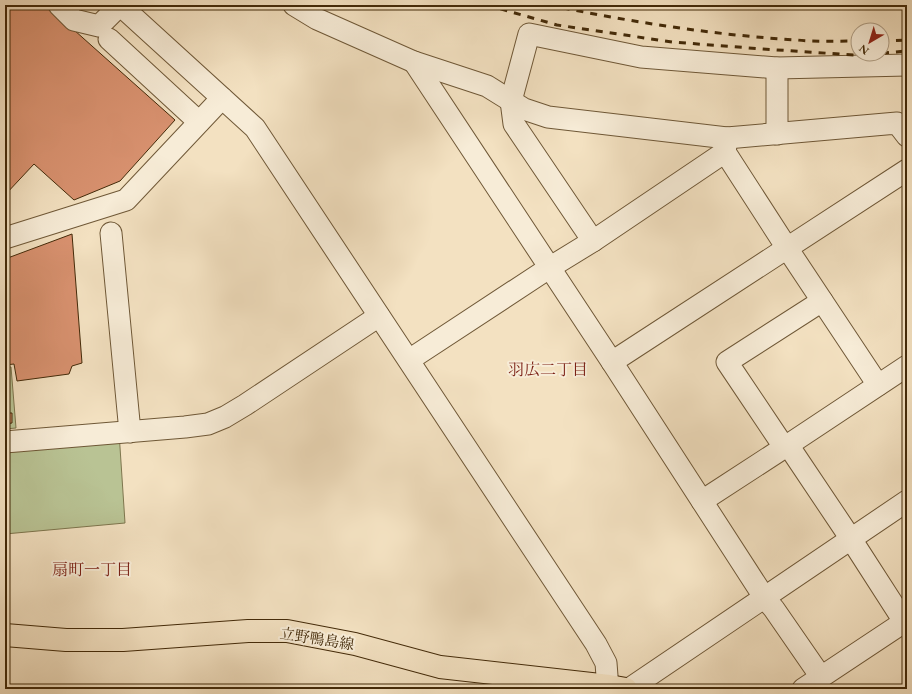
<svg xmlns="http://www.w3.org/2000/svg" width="912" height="694" font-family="'EB Garamond','Noto Serif JP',serif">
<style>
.green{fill:#b9c394;stroke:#7e764e}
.building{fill:#d8916f;stroke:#432a09}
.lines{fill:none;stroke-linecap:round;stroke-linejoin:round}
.minor-casing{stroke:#6f5837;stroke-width:23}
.major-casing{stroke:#432a09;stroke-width:24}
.minor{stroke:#f7ecd7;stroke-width:21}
.major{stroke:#f3e1c1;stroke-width:22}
.rail{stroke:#432a09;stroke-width:3;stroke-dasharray:7 7;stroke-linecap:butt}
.labels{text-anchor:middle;stroke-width:4;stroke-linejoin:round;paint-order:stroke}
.street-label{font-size:15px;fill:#432a09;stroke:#f7ecd7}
.neighbourhood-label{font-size:16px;fill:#7a1f14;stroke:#f7ecd7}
</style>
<rect width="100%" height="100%" fill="#f3e1c1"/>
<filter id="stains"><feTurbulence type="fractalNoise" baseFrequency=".005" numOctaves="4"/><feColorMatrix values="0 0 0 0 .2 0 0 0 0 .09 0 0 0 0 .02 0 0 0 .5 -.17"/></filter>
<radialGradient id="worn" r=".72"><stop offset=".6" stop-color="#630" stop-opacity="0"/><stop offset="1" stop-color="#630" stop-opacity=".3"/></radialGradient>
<g class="green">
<polygon points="5,367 11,367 16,428 5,429"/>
<polygon points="119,432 125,523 5,534 5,443"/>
</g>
<g class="building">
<polygon points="5,5 46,5 175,120 120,181 74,200 34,164 5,195"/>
<polygon points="72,234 82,363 72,366 69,374 17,381 14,364 5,365 5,259"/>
<polygon points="5,413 12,413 12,423 5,424"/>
</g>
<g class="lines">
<defs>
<g id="minor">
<polyline points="59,5 74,20 99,26 120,5"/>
<polyline points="120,5 255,128 596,644 606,663 608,689"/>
<polyline points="294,5 317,19 414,62 487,86 524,109 548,117 727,138 897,123 907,136"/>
<polyline points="109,39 199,122"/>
<polyline points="414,62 612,362 764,597 774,609 821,677"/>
<polyline points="777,134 777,68"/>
<polyline points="725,152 787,248 878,385"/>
<polyline points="111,233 130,432"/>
<polyline points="5,238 126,200 222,98"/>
<polyline points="593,241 514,124 511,101 529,34 641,57 777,68 907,65"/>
<polyline points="409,360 549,268 593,241 725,152 727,138"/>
<polyline points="612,362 907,170"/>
<polyline points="5,442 185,427 208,424 225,417 245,405 379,316"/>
<polyline points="788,445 907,366"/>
<polyline points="784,447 727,362 822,301"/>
<polyline points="702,501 788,445 851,539 907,626"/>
<polyline points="629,689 907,501"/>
<polyline points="803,689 907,620"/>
</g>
<polyline id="major" points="5,635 66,640 123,640 248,631 287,631 355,644 440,667 609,686 626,689"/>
</defs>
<use href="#minor" class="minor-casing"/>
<use href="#major" class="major-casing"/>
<use href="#minor" class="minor"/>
<use href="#major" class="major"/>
<g class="rail">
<polyline points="487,5 557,25 672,42 763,49 854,55 867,54"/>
<path d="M549 5C631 22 714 35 797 40 817 42 838 41 858 41"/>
<polyline points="882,41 907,40"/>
<polyline points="882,53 907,51"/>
</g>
</g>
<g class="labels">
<g class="street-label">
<text transform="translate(317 639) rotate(9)" y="5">立野鴨島線</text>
</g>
<g class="neighbourhood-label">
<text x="548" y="375">羽広二丁目</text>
<text x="92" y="575">扇町一丁目</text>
</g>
</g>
<rect width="912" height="694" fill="none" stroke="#f3e1c1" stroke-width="20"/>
<rect x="6" y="6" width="900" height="682" fill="none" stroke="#432a09" stroke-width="2"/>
<rect x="10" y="10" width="892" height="674" fill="none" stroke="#432a09"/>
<g transform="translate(870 42) rotate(218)"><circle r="19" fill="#f7ecd7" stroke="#af9e85"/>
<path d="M0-3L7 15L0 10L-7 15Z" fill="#8f2418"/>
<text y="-6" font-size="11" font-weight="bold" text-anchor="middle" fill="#432a09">N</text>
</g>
<rect width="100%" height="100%" filter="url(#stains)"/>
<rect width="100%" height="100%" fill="url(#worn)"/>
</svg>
